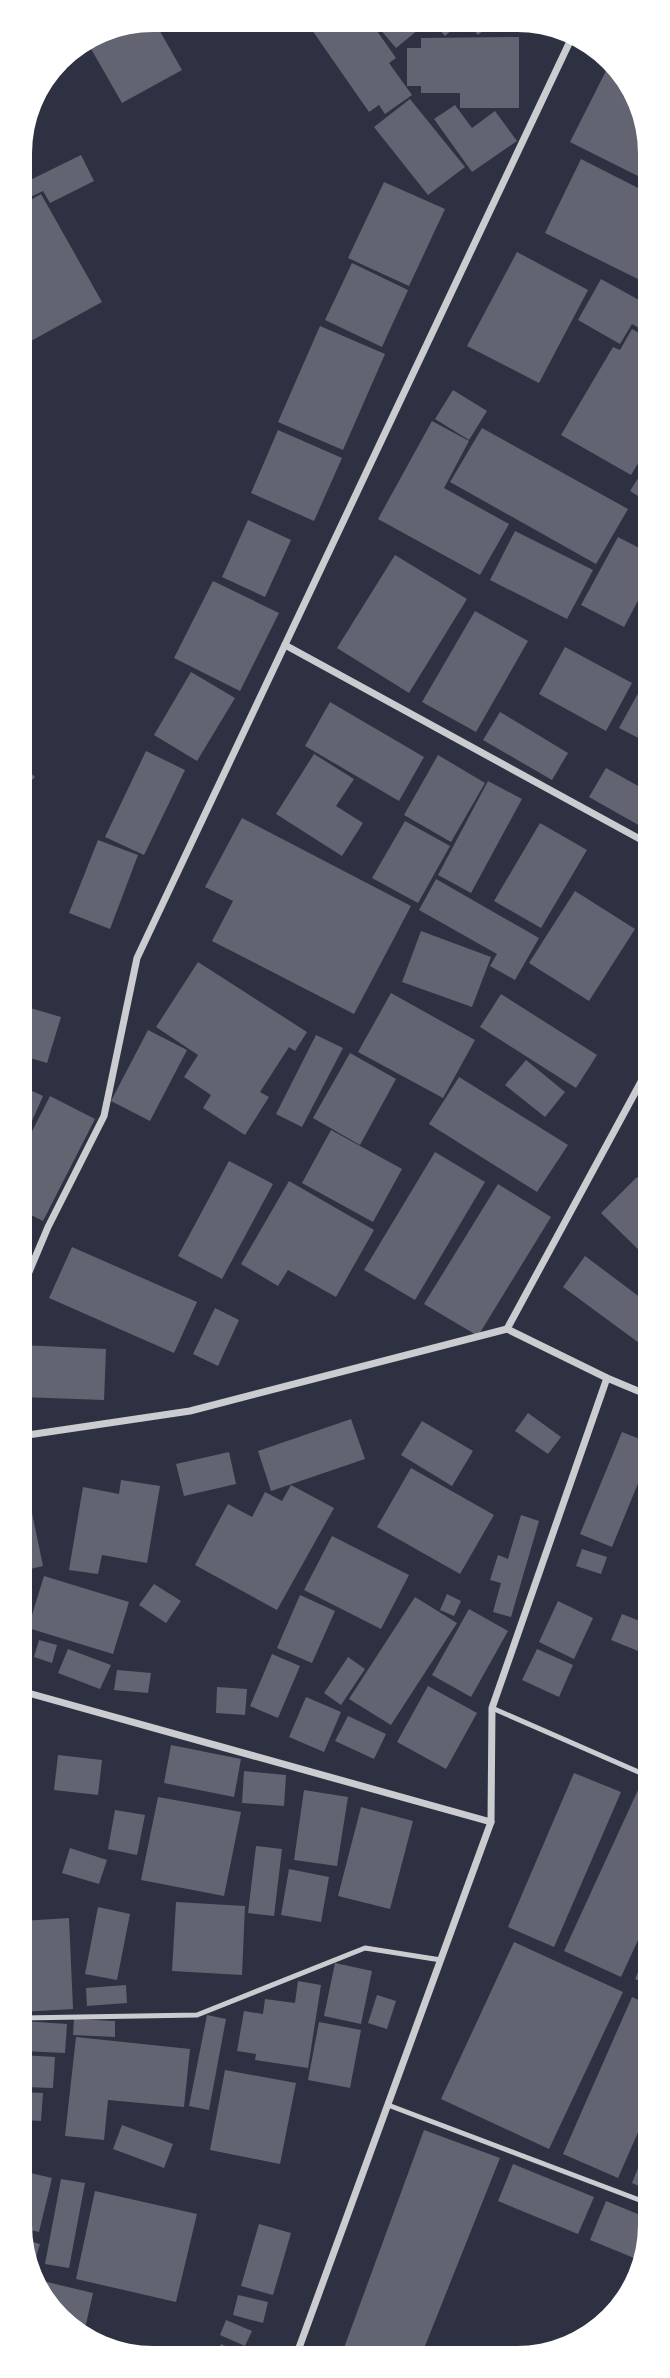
<svg xmlns="http://www.w3.org/2000/svg" width="670" height="2378" font-family="Cabin,sans-serif">
<style>
.building{fill:#626471}
.lines{fill:none;stroke-linecap:round;stroke-linejoin:round}
.service{stroke:#caccd0;stroke-width:5}
.minor{stroke:#caccd0;stroke-width:7}
</style>
<rect width="100%" height="100%" fill="#2d3142"/>
<g class="building">
<polygon points="153,19 182,70 122,103 86,40 102,29"/>
<polygon points="305,20 352,21 358,29 370,21 396,58 389,63 412,95 385,114 379,105 369,112"/>
<polygon points="373,21 429,21 396,48"/>
<polygon points="432,21 462,21 445,36"/>
<polygon points="466,21 488,22 491,24 478,35"/>
<polygon points="519,37 519,108 460,108 460,93 421,93 421,86 407,86 407,48 421,48 421,38"/>
<polygon points="612,59 648,127 648,181 570,142"/>
<polygon points="410,99 465,167 428,195 374,127"/>
<polygon points="455,105 472,128 495,111 517,141 472,172 434,119"/>
<polygon points="81,155 94,181 50,203 43,191 20,202 20,185"/>
<polygon points="581,159 648,193 648,284 545,233"/>
<polygon points="384,182 445,209 409,286 348,258"/>
<polygon points="41,194 102,302 20,347 20,206"/>
<polygon points="517,252 588,290 539,383 467,346"/>
<polygon points="352,263 408,290 382,347 325,320"/>
<polygon points="601,279 648,305 648,333 632,324 620,344 578,320"/>
<polygon points="320,326 385,354 343,450 278,422"/>
<polygon points="632,329 648,338 649,445 631,475 561,435 613,347 620,350"/>
<polygon points="453,390 487,411 469,440 435,419"/>
<polygon points="432,421 469,441 444,488 509,524 480,575 378,519"/>
<polygon points="482,428 628,509 596,564 450,482"/>
<polygon points="278,430 342,458 314,521 251,493"/>
<polygon points="649,461 649,503 630,491"/>
<polygon points="248,520 291,540 265,597 222,577"/>
<polygon points="515,531 593,570 567,619 490,580"/>
<polygon points="618,537 649,553 649,580 624,627 581,605"/>
<polygon points="395,555 467,599 409,693 337,648"/>
<polygon points="213,581 279,613 240,691 174,658"/>
<polygon points="475,611 528,641 476,732 422,702"/>
<polygon points="565,647 632,683 606,731 539,694"/>
<polygon points="191,672 235,698 197,761 154,735"/>
<polygon points="642,686 649,690 649,737 646,742 619,728"/>
<polygon points="330,702 424,757 399,801 305,746"/>
<polygon points="500,712 568,753 552,780 483,740"/>
<polygon points="146,751 185,770 144,855 105,837"/>
<polygon points="314,754 354,779 336,806 363,823 342,856 276,814"/>
<polygon points="438,755 485,783 451,842 404,815"/>
<polygon points="20,763 35,777 20,793"/>
<polygon points="606,768 649,792 649,831 589,797"/>
<polygon points="488,781 522,799 471,893 438,875"/>
<polygon points="242,818 411,906 354,1014 212,941 233,901 205,887"/>
<polygon points="405,821 450,846 418,903 372,878"/>
<polygon points="540,823 587,850 541,928 494,901"/>
<polygon points="98,840 138,855 110,929 69,913"/>
<polygon points="436,879 539,938 515,980 490,966 497,954 419,910"/>
<polygon points="575,891 635,929 589,1001 529,963"/>
<polygon points="421,931 491,957 472,1007 402,982"/>
<polygon points="198,962 307,1032 295,1051 289,1047 260,1092 269,1097 245,1135 203,1108 211,1095 184,1077 198,1055 156,1027"/>
<polygon points="391,993 475,1040 443,1098 358,1052"/>
<polygon points="501,994 597,1055 576,1088 480,1027"/>
<polygon points="20,1005 61,1017 47,1063 20,1055"/>
<polygon points="148,1030 187,1050 150,1121 111,1101"/>
<polygon points="316,1035 343,1048 302,1127 276,1114"/>
<polygon points="350,1053 396,1079 360,1145 313,1118"/>
<polygon points="526,1060 565,1092 545,1117 505,1085"/>
<polygon points="459,1077 568,1145 537,1192 429,1124"/>
<polygon points="21,1086 43,1096 21,1146"/>
<polygon points="50,1096 95,1119 43,1221 21,1210 21,1153"/>
<polygon points="331,1130 402,1169 373,1222 302,1183"/>
<polygon points="435,1152 485,1182 415,1300 364,1270"/>
<polygon points="229,1161 273,1184 222,1279 178,1256"/>
<polygon points="637,1177 649,1189 649,1260 601,1213"/>
<polygon points="289,1181 374,1230 336,1297 288,1270 278,1286 241,1264"/>
<polygon points="498,1184 551,1217 478,1336 424,1304"/>
<polygon points="72,1247 197,1302 174,1353 49,1298"/>
<polygon points="585,1256 649,1304 650,1351 563,1287"/>
<polygon points="215,1308 239,1320 218,1366 193,1354"/>
<polygon points="21,1345 106,1349 104,1400 21,1397"/>
<polygon points="528,1413 561,1437 548,1454 515,1431"/>
<polygon points="351,1419 365,1459 271,1491 258,1451"/>
<polygon points="422,1421 473,1451 452,1486 401,1455"/>
<polygon points="622,1432 650,1443 650,1454 612,1547 580,1534"/>
<polygon points="229,1452 236,1484 184,1496 176,1464"/>
<polygon points="411,1468 494,1515 460,1574 377,1527"/>
<polygon points="121,1480 160,1486 147,1563 102,1555 98,1574 69,1570 83,1487 119,1494"/>
<polygon points="291,1485 334,1508 277,1610 195,1565 228,1504 252,1517 265,1492 282,1501"/>
<polygon points="32,1513 43,1566 21,1571 21,1515"/>
<polygon points="521,1515 539,1521 511,1617 493,1612 501,1583 490,1580 498,1555 508,1559"/>
<polygon points="332,1536 409,1575 381,1629 304,1590"/>
<polygon points="582,1549 607,1557 601,1574 576,1566"/>
<polygon points="44,1576 129,1602 113,1654 28,1628"/>
<polygon points="154,1584 181,1601 166,1623 139,1605"/>
<polygon points="447,1594 461,1601 454,1616 440,1610"/>
<polygon points="300,1595 335,1611 312,1663 277,1648"/>
<polygon points="415,1597 457,1623 391,1725 349,1699"/>
<polygon points="558,1601 593,1618 574,1659 539,1642"/>
<polygon points="469,1609 508,1631 471,1697 432,1675"/>
<polygon points="622,1614 650,1625 650,1636 643,1653 611,1640"/>
<polygon points="39,1640 57,1645 52,1663 34,1657"/>
<polygon points="68,1649 111,1665 100,1689 58,1673"/>
<polygon points="537,1649 573,1665 559,1697 522,1680"/>
<polygon points="272,1654 300,1666 278,1718 250,1706"/>
<polygon points="348,1657 365,1669 341,1705 324,1693"/>
<polygon points="117,1670 151,1673 148,1693 114,1690"/>
<polygon points="428,1686 477,1713 446,1769 397,1742"/>
<polygon points="217,1687 247,1689 245,1715 216,1713"/>
<polygon points="306,1697 341,1712 324,1752 289,1737"/>
<polygon points="348,1716 386,1734 374,1759 335,1741"/>
<polygon points="171,1745 241,1759 234,1797 164,1783"/>
<polygon points="58,1755 102,1760 98,1795 54,1790"/>
<polygon points="244,1771 286,1775 284,1806 242,1803"/>
<polygon points="574,1773 621,1792 554,1947 508,1927"/>
<polygon points="304,1790 348,1797 337,1866 294,1860"/>
<polygon points="638,1790 650,1795 650,1914 621,1977 564,1951"/>
<polygon points="158,1797 241,1812 224,1896 141,1880"/>
<polygon points="361,1807 413,1821 390,1909 338,1896"/>
<polygon points="115,1810 145,1815 137,1855 108,1849"/>
<polygon points="256,1846 282,1849 274,1916 248,1913"/>
<polygon points="70,1848 107,1860 99,1884 62,1873"/>
<polygon points="289,1869 329,1877 321,1922 281,1915"/>
<polygon points="176,1902 245,1906 242,1975 172,1971"/>
<polygon points="98,1907 130,1914 117,1980 85,1974"/>
<polygon points="69,1918 73,2009 21,2012 21,1921"/>
<polygon points="514,1942 623,1992 549,2149 441,2099"/>
<polygon points="650,1945 650,1986 635,1979"/>
<polygon points="335,1963 372,1971 361,2024 324,2016"/>
<polygon points="298,1981 321,1985 308,2068 255,2060 256,2054 237,2051 244,2011 263,2014 265,1999 295,2003"/>
<polygon points="126,1985 127,2003 87,2006 86,1988"/>
<polygon points="377,1995 396,2001 387,2029 368,2023"/>
<polygon points="632,1997 650,2005 650,2105 618,2178 563,2154"/>
<polygon points="207,2015 226,2019 209,2110 189,2106"/>
<polygon points="74,2019 115,2021 115,2037 73,2035"/>
<polygon points="22,2021 67,2024 65,2053 22,2051"/>
<polygon points="319,2022 361,2030 350,2088 308,2080"/>
<polygon points="76,2037 190,2049 184,2107 108,2100 104,2140 65,2136"/>
<polygon points="22,2055 55,2057 53,2088 22,2087"/>
<polygon points="225,2070 296,2083 280,2164 210,2150"/>
<polygon points="22,2092 43,2093 41,2121 22,2120"/>
<polygon points="122,2125 173,2144 164,2168 113,2149"/>
<polygon points="424,2130 500,2158 421,2356 341,2356"/>
<polygon points="650,2138 650,2191 632,2183"/>
<polygon points="513,2164 594,2197 578,2234 498,2201"/>
<polygon points="22,2171 52,2178 39,2232 22,2228"/>
<polygon points="61,2179 85,2183 69,2268 45,2264"/>
<polygon points="95,2191 197,2214 176,2302 76,2279"/>
<polygon points="606,2201 650,2219 650,2233 639,2260 590,2240"/>
<polygon points="259,2224 291,2233 273,2295 241,2286"/>
<polygon points="22,2239 40,2244 32,2270 22,2251"/>
<polygon points="47,2282 93,2293 84,2333 58,2319 44,2293"/>
<polygon points="238,2295 268,2302 263,2323 233,2315"/>
<polygon points="226,2320 252,2331 245,2346 220,2335"/>
<polygon points="221,2344 247,2356 215,2356"/>
</g>
<g class="lines">
<g class="service">
<polyline points="492,1708 650,1777"/>
<polyline points="22,2018 197,2015 365,1948 441,1960"/>
<polyline points="388,2105 650,2204"/>
</g>
<g class="minor">
<polyline points="285,645 649,844"/>
<polyline points="21,1291 48,1227 104,1116 137,958 572,37"/>
<polyline points="507,1329 649,1067"/>
<polyline points="21,1436 190,1411 507,1329 607,1378 650,1396"/>
<polyline points="21,1691 491,1822"/>
<polyline points="296,2356 491,1822 492,1708 607,1378"/>
</g>
</g>
<path d="M0 0H670V2378H0ZM153 32H517A121 121 0 0 1 638 153V2225A121 121 0 0 1 517 2346H153A121 121 0 0 1 32 2225V153A121 121 0 0 1 153 32Z" fill="#fff" fill-rule="evenodd"/>
</svg>
